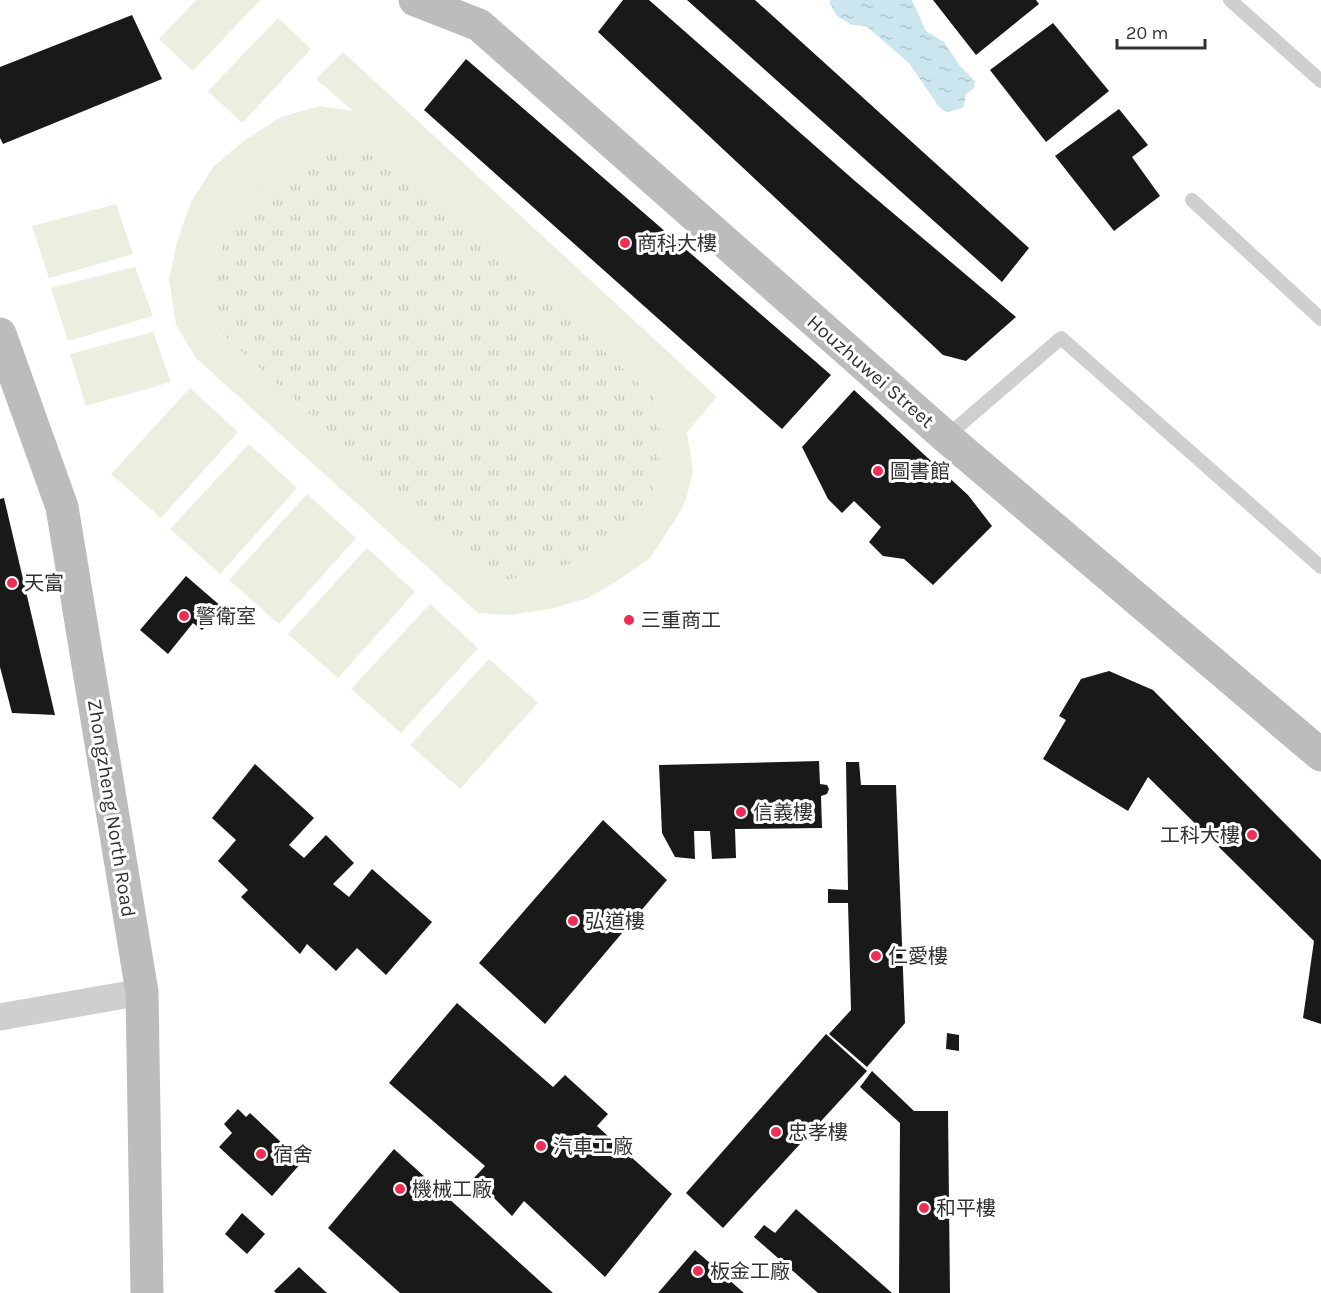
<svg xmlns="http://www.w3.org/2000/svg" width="1321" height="1293" font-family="Karla,'Noto Sans TC',sans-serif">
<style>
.grass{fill:url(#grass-tufts)}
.pitch{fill:#eaefdf;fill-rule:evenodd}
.water{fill:url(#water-ripples)}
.building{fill:#191919}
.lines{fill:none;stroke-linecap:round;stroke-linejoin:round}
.lane{stroke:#cfcfcf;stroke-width:14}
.street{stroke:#cfcfcf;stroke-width:27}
.secondary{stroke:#bcbcbc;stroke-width:33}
.poi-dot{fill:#ee2e55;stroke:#fff;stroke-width:2}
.labels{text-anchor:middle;stroke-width:6;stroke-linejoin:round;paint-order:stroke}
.poi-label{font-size:20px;fill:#323232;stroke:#fff;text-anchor:start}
.street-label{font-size:20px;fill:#323232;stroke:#fff}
</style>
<defs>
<pattern id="grass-tufts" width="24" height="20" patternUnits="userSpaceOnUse" patternTransform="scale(1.5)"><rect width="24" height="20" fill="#eaefdf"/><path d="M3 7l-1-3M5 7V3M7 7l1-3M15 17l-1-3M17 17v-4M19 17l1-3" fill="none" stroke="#c9cdc0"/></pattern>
<pattern id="water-ripples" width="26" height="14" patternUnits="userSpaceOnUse" patternTransform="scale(1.5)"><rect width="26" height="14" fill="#cbe6ef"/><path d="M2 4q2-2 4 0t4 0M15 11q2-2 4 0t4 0" fill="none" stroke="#afc6cd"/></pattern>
</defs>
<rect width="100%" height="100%" fill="#fff"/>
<polygon class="grass" points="343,149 395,158 654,397 662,444 653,491 626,525 590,556 540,575 494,582 213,326 209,273 228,234 250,198 304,164"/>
<g class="pitch">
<polygon points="196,0 260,0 193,71 159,39"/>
<polygon points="278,18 311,49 242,123 208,91"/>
<path d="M343 52 717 397 687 432 693 471 686 500 676 519 650 558 617 581 588 598 550 609 510 615 478 613 196 358 176 325 169 278 177 242 191 202 213 167 245 140 281 117 320 106 353 111 316 79ZM343 149 395 159 654 397 662 444 653 491 626 525 590 556 540 575 494 582 213 326 209 273 228 234 250 198 304 164Z"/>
<polygon points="116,204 133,254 49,278 32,226"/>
<polygon points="135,267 153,316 68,341 51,288"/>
<polygon points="153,332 171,382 86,406 70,354"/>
<polygon points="190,388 238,432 161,518 111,474"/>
<polygon points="249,444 297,488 220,574 170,529"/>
<polygon points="307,494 356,538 279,624 229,580"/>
<polygon points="367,548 415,592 338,678 288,634"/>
<polygon points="430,604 478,648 401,733 351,689"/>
<polygon points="489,659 538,703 460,789 410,745"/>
</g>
<polygon class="water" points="831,0 912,0 926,31 944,42 960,66 975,81 974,88 966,94 963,108 947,112 939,107 909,63 866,26 852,25 837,16 829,2"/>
<g class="building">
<polygon points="623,0 649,0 855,181 1016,317 966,361 943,355 598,32"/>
<polygon points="687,0 755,0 1029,248 1002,282"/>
<polygon points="933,0 1036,0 1039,4 976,55"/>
<polygon points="132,15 162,79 3,144 0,138 0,67"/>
<polygon points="1053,23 1109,91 1046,142 990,70"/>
<polygon points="466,59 831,375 782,429 424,110"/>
<polygon points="1119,109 1148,145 1132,157 1160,196 1114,231 1055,156"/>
<polygon points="854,390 968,495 992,526 933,585 904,559 883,556 869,542 881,527 854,501 842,513 828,499 802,447"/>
<polygon points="4,498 55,715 12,713 0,667 0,499"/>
<polygon points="186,576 223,608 202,630 193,623 168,654 140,630"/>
<polygon points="1109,671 1153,690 1321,860 1321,1024 1303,1018 1314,941 1148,777 1128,811 1043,759 1066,720 1059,716 1081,679"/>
<polygon points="819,761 820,784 827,785 829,789 827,794 821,796 822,828 735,829 736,858 712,859 710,831 694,831 695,859 675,857 662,833 659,765"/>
<polygon points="846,762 859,762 861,785 896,785 905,1023 867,1067 829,1034 851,1010 848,903 828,903 828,889 848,890"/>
<polygon points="255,764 314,818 289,845 304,858 326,835 354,863 333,884 349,897 372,869 432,922 386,975 357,948 336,971 307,944 300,954 241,897 248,890 218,861 236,840 212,818"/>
<polygon points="603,820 667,880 545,1024 479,963"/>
<polygon points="457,1003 553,1087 565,1075 608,1114 597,1126 672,1194 605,1277 524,1201 512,1216 474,1178 485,1166 389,1083"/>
<polygon points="947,1033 959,1035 959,1051 946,1049"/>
<polygon points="826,1034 867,1071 723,1228 686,1193"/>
<polygon points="872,1071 914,1111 948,1111 950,1293 899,1293 900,1123 860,1087"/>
<polygon points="238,1109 246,1117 250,1113 302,1162 272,1196 219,1147 232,1133 224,1124"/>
<polygon points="394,1149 553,1293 400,1293 328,1228"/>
<polygon points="796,1209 892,1293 818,1293 754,1237 764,1225 775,1233"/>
<polygon points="242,1213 265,1234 247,1254 225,1234"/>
<polygon points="695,1250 744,1293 658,1293"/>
<polygon points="299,1267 327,1293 276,1293 274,1291"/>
</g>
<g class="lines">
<g class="lane">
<polyline points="1230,0 1321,81"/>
<polyline points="1192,200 1321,319"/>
<polyline points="946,437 1061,338 1321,567"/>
</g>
<polyline class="street" points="0,1017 142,992"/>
<g class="secondary">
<polyline points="415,0 479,25 946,437 1321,755"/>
<polyline points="0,334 62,507 142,992 147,1293"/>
</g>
</g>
<g class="poi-dot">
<circle cx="625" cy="243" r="6"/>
<circle cx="878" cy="471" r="6"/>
<circle cx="12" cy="583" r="6"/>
<circle cx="184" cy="616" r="6"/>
<circle cx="629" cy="620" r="6"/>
<circle cx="741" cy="812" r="6"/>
<circle cx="1252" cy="835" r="6"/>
<circle cx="573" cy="921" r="6"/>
<circle cx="876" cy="956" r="6"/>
<circle cx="776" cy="1132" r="6"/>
<circle cx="541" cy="1146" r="6"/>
<circle cx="261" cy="1154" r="6"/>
<circle cx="400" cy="1189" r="6"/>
<circle cx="924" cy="1208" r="6"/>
<circle cx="698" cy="1271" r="6"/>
</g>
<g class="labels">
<g class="poi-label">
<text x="637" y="250">商科大樓</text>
<text x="890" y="478">圖書館</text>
<text x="24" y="590">天富</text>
<text x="196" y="623">警衛室</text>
<text x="641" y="627">三重商工</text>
<text x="753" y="819">信義樓</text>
<text x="1240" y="842" text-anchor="end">工科大樓</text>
<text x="585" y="928">弘道樓</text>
<text x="888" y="963">仁愛樓</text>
<text x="788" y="1139">忠孝樓</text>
<text x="553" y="1153">汽車工廠</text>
<text x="273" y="1161">宿舍</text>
<text x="412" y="1196">機械工廠</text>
<text x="936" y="1215">和平樓</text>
<text x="710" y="1278">板金工廠</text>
</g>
<g class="street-label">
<text transform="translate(871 371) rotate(41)" y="7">Houzhuwei Street</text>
<text transform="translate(112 808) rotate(81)" y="7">Zhongzheng North Road</text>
</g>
</g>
<path d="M1117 39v9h88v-9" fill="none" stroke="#323232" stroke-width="3"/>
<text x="1126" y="39" font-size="18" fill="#323232" stroke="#ffffff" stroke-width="4.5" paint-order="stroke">20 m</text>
</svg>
